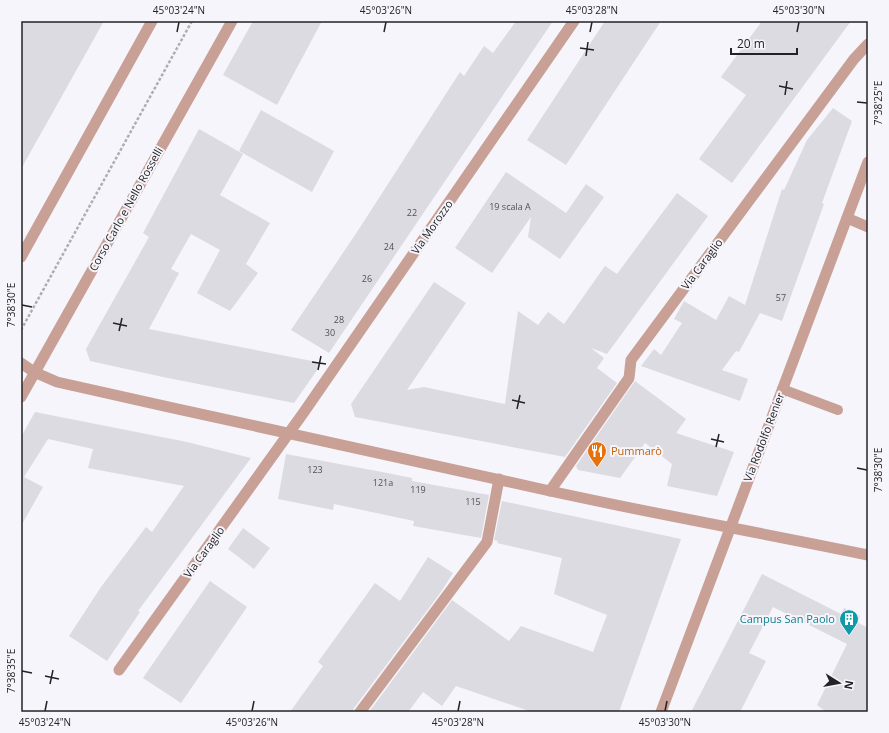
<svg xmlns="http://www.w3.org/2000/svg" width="889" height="733" font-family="'Open Sans',sans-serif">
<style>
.building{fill:#dcdbe1}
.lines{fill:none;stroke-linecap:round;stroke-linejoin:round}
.path{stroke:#adadb2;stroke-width:2.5;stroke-dasharray:3 2;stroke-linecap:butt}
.service{stroke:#c9a096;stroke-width:10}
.pedestrian{stroke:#c9a096;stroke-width:11}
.minor{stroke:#c9a096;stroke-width:11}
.tertiary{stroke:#c9a096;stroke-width:11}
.ticks{fill:none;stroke:#232325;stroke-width:1.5}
.labels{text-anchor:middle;stroke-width:4;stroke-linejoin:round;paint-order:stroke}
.number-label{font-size:9px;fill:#515154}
.street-label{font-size:11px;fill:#232325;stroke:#f5f5fb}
.food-label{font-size:11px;fill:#c56008;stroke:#f5f5fb;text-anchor:start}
.culture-label{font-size:11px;fill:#0d838f;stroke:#f5f5fb;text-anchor:end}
.neatline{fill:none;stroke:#232325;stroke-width:1.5}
.ticks-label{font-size:10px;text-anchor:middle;fill:#232325}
</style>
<rect width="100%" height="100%" fill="#f5f5fb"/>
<g class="building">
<polygon points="21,21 104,21 21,169"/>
<polygon points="253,21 322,21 277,105 223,75"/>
<polygon points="516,21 553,21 329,353 291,330 359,229 460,72 464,76 484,46 493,53"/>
<polygon points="605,21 661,21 566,165 527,140"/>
<polygon points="762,21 851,21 732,183 699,159 746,95 721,77"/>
<polygon points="833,108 852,121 822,203 824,204 782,321 760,313 739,352 736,351 722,370 748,379 740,401 641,366 654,349 661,355 682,323 674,319 684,301 716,320 729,296 745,305 782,189 784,190 807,140"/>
<polygon points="261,110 334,151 312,192 239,151"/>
<polygon points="199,129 243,154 220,195 270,223 246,264 258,273 230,311 197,293 220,250 191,234 171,269 179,273 149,329 322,363 294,403 163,377 90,361 86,349 149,237 143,233"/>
<polygon points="506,172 566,213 586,184 604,197 560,259 528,237 531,217 492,273 455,248"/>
<polygon points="677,193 708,216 607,354 591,348 604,358 597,368 617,383 565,457 355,417 351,404 434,282 466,303 407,390 424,387 505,404 518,311 538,325 548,312 564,324 605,266 617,274"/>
<polygon points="635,381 686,419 676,433 734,452 717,496 667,486 672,464 645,443 620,478 578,470 576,466"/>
<polygon points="35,412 187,442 251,458 138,611 140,612 107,661 69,636 101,587 146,527 152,532 184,486 88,468 93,449 48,439 24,477 43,487 21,526 21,437"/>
<polygon points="286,454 382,472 412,478 412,481 489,495 481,538 413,526 414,521 334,504 333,510 278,499"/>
<polygon points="502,501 681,539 619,712 532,712 456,686 442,706 423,692 408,712 369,712 452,600 509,641 521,626 593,652 607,615 554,594 562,558 497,543 498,541 494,540"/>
<polygon points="243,528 270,548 254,569 228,549"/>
<polygon points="428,557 453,573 441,592 354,708 353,712 290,712 323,666 318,662 375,583 400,601"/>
<polygon points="762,574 841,614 844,608 860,616 857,622 868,628 868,712 826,712 817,705 847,644 773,607 749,653 766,661 740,712 691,712"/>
<polygon points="210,581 247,607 181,703 143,678"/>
</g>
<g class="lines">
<polyline class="path" points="21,330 192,21"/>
<polyline class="service" points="782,389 838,410"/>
<polyline class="pedestrian" points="847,218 868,227"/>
<g class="minor">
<path d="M21 363 34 372 57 382C221 419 385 454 550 491 655 514 762 533 868 555"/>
<polyline points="550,491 629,378 631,360 854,59 868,44"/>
<polyline points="119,670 304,412 574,21"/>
<polyline points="360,712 487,542 499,479"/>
<polyline points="661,712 868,162"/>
</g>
<g class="tertiary">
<polyline points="21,257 152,21"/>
<polyline points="21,397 232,21"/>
</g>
</g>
<path class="ticks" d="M177 32 179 22M384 32 386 22M590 32 592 22M797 32 799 22M580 48 594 50M586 56 588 42M779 86 793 89M785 95 787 81M857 102 867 103M22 305 32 307M113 323 127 326M119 331 122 318M312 362 326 364M318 370 321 356M512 400 525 403M517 409 520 395M711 439 724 442M716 447 719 434M857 468 867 470M22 671 32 673M45 676 59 679M50 684 53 670M45 711 47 701M252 711 254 701M458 711 460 701M665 711 667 701"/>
<defs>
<symbol id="restaurant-pin" viewBox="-11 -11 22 30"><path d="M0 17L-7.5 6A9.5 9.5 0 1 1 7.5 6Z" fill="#e8710a" stroke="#f5f5fb"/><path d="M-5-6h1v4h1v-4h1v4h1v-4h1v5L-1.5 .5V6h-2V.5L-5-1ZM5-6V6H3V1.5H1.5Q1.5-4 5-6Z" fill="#fff"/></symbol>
<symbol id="building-pin" viewBox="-11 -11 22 30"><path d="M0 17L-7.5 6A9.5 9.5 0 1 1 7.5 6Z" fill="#0f9aa8" stroke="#f5f5fb"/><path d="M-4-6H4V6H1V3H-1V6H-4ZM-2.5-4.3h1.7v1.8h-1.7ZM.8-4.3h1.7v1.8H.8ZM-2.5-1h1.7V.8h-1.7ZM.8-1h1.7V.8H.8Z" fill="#fff"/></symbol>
</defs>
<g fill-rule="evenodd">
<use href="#restaurant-pin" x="586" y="440" width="22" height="30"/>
<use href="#building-pin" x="838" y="608" width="22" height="30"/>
</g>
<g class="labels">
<g class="number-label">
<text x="510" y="210">19 scala A</text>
<text x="412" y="216">22</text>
<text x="389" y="250">24</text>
<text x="367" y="282">26</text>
<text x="781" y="301">57</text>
<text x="339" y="323">28</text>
<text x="330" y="336">30</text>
<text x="315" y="473">123</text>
<text x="383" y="486">121a</text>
<text x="418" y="493">119</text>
<text x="473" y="505">115</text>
</g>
<g class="street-label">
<text transform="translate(126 209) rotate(-61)" y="4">Corso Carlo e Nello Rosselli</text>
<text transform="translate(432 227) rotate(-55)" y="4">Via Morozzo</text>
<text transform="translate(702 264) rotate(-53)" y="4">Via Caraglio</text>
<text transform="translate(764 437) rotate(-69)" y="4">Via Rodolfo Renier</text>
<text transform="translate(204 552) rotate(-54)" y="4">Via Caraglio</text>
</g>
<g class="food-label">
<text x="611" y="455">Pummarò</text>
</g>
<g class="culture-label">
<text x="835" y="623">Campus San Paolo</text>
</g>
</g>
<rect width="889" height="733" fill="none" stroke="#f5f5fb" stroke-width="44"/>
<g transform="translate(839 683) rotate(101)" stroke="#f5f5fb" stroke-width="3" paint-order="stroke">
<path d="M0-3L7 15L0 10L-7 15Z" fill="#232325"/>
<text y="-6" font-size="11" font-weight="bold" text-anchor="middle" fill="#232325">N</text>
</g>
<path d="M731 48v6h66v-6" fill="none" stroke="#232325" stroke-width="2"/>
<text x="737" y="48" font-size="12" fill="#232325" stroke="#f5f5fb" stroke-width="3" paint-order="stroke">20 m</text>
<rect x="22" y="22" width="845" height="689" class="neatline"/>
<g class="ticks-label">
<text x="179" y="14">45°03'24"N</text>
<text x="386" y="14">45°03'26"N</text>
<text x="592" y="14">45°03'28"N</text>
<text x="799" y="14">45°03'30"N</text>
<text transform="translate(878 103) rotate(-90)" y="4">7°38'25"E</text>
<text transform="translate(11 305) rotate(-90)" y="4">7°38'30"E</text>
<text transform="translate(878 470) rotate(-90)" y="4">7°38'30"E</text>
<text transform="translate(11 671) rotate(-90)" y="4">7°38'35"E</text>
<text x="45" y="726">45°03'24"N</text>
<text x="252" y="726">45°03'26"N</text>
<text x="458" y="726">45°03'28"N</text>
<text x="665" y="726">45°03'30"N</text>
</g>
</svg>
